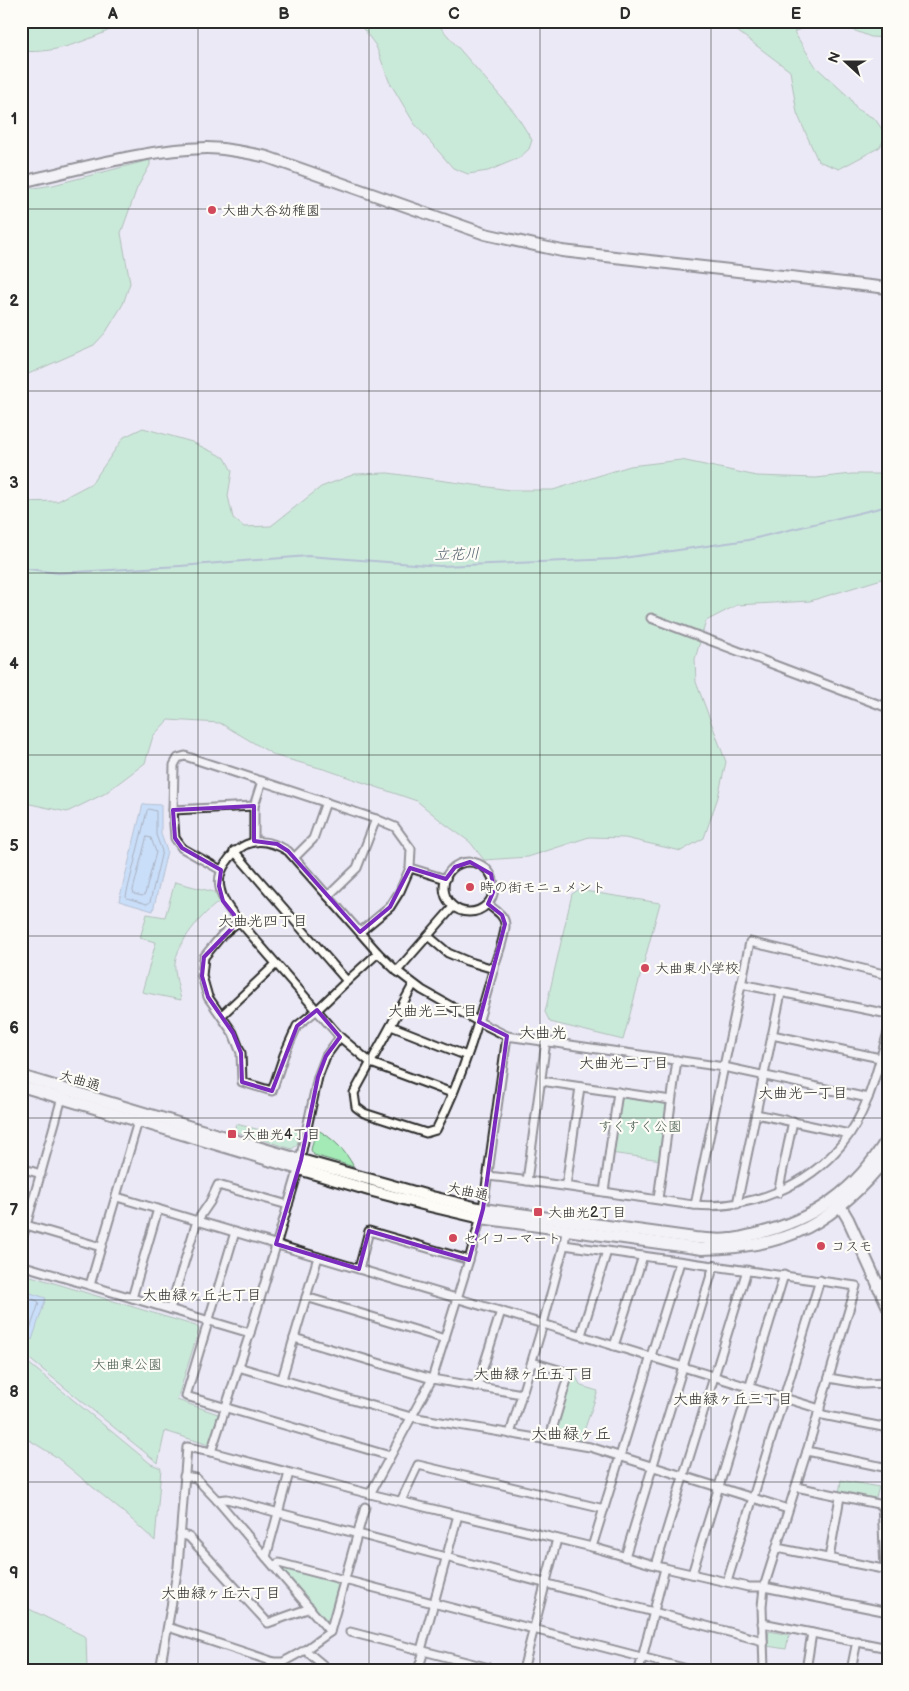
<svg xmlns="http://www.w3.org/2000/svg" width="909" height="1691" font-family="'Balsamiq Sans','Klee One',sans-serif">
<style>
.green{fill:#a3eab7;stroke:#678a71}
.water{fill:#a1d1fd;stroke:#728fa9}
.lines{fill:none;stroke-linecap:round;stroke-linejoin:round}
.shore{stroke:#5a6d7f;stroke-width:1}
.stream{stroke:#728fa9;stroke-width:2}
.street-casing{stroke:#2b2b2b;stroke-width:11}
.secondary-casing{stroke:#2b2b2b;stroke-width:14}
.street{stroke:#fdfcf7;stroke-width:7}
.secondary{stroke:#fdfcf7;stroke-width:10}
.marked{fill:none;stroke:#7b2cbf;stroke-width:4;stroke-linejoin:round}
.grid{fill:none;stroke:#2b2b2b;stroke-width:1;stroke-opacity:0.55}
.poi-dot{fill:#d1495b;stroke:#fdfcf7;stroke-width:2}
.labels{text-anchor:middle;stroke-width:4.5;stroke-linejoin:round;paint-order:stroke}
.poi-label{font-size:14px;fill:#2b2b2b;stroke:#fdfcf7;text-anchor:start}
.street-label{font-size:14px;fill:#2b2b2b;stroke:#fdfcf7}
.park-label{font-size:14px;fill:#495b4e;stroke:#fdfcf7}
.water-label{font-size:15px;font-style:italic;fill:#4e5d6a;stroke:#fdfcf7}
.neighbourhood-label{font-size:15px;fill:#2b2b2b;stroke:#fdfcf7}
.quarter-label{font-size:16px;fill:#2b2b2b;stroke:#fdfcf7}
.neatline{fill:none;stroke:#2b2b2b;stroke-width:2}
.grid-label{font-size:16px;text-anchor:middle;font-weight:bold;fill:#2b2b2b}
</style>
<rect width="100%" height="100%" fill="#ebe9f5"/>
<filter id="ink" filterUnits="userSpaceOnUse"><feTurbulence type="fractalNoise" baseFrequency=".02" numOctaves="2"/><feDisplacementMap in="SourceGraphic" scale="10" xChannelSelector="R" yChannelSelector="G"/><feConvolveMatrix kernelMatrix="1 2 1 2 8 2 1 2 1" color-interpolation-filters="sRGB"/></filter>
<g filter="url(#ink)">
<g class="green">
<path d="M21 21H130C96 36 60 55 21 51Z"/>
<polygon points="350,21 435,21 515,113 532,140 529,149 519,158 488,171 468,174 453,168 414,123 389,81 376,46 365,31 357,23"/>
<polygon points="724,21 816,21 794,32 816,67 849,97 857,109 875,119 886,135 880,147 839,169 818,161 797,113 790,71"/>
<polygon points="830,21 888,21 888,38 871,37"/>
<polygon points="150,160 150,165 137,188 121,233 130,283 123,304 106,332 94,345 26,375 21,379 21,190 53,185"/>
<polygon points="143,428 192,442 225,458 232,471 228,496 233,518 244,527 271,526 321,487 355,474 388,473 510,490 553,490 630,466 681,460 757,476 816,478 852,474 888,474 888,577 810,601 737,605 706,621 695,659 696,682 726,762 718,797 704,838 681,851 625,838 589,837 528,857 484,860 470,842 445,824 417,801 327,770 276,756 220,723 168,720 153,736 145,763 104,794 67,812 21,802 21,502 58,501 92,483 124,437"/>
<path d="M175 882 214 892 220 901C202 914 177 942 175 964 174 973 179 990 181 1000L142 992 156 942 140 938 147 914 165 917Z"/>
<polygon points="578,890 660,903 623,1040 550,1022 545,1012 572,894"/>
<polygon points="618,1092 671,1100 662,1160 610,1153"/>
<polygon points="236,1124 277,1134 300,1128 297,1145 292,1149 234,1131"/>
<path d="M316 1129C333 1138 345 1150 354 1167L314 1155 311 1150Z"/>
<polygon points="21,1273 196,1326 199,1329 177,1400 218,1414 209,1445 165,1431 158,1463 21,1352"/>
<polygon points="21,1357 151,1464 161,1468 155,1541 129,1517 55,1456 21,1435"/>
<polygon points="573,1371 581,1386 598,1391 579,1445 549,1440"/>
<polygon points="841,1480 879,1487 875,1501 839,1494"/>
<polygon points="274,1565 346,1580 330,1632"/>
<polygon points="21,1605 86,1637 87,1670 21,1670"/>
<polygon points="769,1631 789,1635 786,1649 767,1646"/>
</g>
<g class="water">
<polygon points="143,804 161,805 161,834 167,851 153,911 119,901"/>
<polygon points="21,1290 46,1298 32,1340 21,1331"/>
</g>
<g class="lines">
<g class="shore">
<polygon points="149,809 156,811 156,835 162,851 150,902 147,904 127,898 126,896 147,811"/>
<polygon points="147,837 151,838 156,852 145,894 142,896 134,894 133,891"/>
<polyline points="21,1295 38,1301 39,1303 30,1329 28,1330 21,1328"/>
</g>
<polyline class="stream" points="21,568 58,573 180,566 308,556 440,566 616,559 748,540 888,506"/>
<defs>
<g id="street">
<polyline points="651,618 888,708"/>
<polyline points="173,810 254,806"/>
<polyline points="254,841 254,806 262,781"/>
<polyline points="234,851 347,981"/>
<polyline points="295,857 313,839 326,802"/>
<circle cx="469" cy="887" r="25"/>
<polyline points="410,868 446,879"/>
<polyline points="221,870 182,848 175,838 173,810 174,765 178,758 185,756 376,819 395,827 411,849 410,868 400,891 390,907 360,932"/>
<polyline points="328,896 357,868 376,819"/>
<polyline points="239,921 222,935 204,957 202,976 208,997 233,1033 241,1053 242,1082 272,1091 284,1055 297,1026 317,1010 347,981 378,953"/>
<polyline points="428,936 448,953 467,961 494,969"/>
<polyline points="397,971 453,907"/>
<polyline points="741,984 888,1014"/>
<path d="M413 985 354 1093 356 1107 364 1113 426 1133 436 1130C463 1078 479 1021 495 964 498 954 506 934 505 924 504 914 494 910 488 904"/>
<polyline points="222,1015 276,964"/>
<polyline points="391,1026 467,1056"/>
<polyline points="772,1035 880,1058"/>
<polyline points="541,1081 671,1100"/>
<path d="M452 1093 371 1063 340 1037 239 921C231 911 222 901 220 888 218 879 221 870 226 863 243 838 263 836 288 851L378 953 397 971 422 990 479 1022 507 1036 724 1067 868 1098"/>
<polyline points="756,1114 849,1134"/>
<polyline points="21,1168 41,1174"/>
<path d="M488 1176C533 1181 578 1188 623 1195 646 1198 670 1202 694 1205 749 1210 807 1187 842 1144 868 1113 877 1070 888 1032"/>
<polyline points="527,1181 546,1041"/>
<polyline points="566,1186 580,1087"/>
<polyline points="604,1192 618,1092"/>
<polyline points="778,1193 793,1121"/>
<polyline points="117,1197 543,1324 820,1409"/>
<polyline points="658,1199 677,1060"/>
<polyline points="737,1204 781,993"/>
<polyline points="695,1205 750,942 888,975"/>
<polyline points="26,1225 101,1247"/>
<polyline points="235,1232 186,1396 390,1456"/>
<polyline points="21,1243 63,1094"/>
<polyline points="564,1245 856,1286 807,1451 764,1587 762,1606 764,1670"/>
<polyline points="21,1265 250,1333"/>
<polyline points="359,1269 369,1231 469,1260"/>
<polyline points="90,1285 139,1118"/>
<polyline points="306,1297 445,1339"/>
<polyline points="132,1298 158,1209"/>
<polyline points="170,1309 197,1221 210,1202 218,1185 288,1205"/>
<polyline points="581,1335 607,1251"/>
<polyline points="294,1338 432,1379 522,1394"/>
<polyline points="614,1346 643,1256"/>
<polyline points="532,1362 569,1373 549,1440"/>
<polyline points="238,1367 411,1417 590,1447 788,1509"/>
<polyline points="829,1378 863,1384 888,1383"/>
<polyline points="282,1379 318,1257"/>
<polyline points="477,1387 501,1311"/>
<polyline points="818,1414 888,1428"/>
<polyline points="510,1434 543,1324 564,1245 566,1231"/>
<polyline points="807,1451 888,1468"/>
<polyline points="211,1452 250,1333 296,1178 318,1077 326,1056 340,1037"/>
<polyline points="184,1476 196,1478 217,1500 330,1632"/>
<polyline points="796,1487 888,1506"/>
<polyline points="370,1494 432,1379 469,1260 483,1209 507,1036"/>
<polyline points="217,1500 227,1499 279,1513 763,1641"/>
<polyline points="401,1501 418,1465 604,1509"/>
<polyline points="882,1504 885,1569"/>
<polyline points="180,1534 189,1537 268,1623 310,1608"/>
<polyline points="592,1547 680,1262"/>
<polyline points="777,1548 888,1570"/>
<polyline points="266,1557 289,1473"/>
<polyline points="625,1557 714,1265"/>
<polyline points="829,1558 840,1497"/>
<polyline points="274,1565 279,1563 691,1670"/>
<polyline points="656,1565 747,1270"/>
<polyline points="692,1574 784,1275"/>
<polyline points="727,1582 820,1280"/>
<polyline points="762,1623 888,1648"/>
<polyline points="168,1627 274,1662"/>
<polyline points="350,1632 497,1670"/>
<polyline points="305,1650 329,1670"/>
<polyline points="421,1650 458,1515"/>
<polyline points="160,1670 178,1567 187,1447 211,1452 370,1494 592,1547 665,1568 748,1587 764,1587 888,1612"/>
<polyline points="272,1670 274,1662 283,1662 305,1650 330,1632 365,1507"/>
<polyline points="418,1670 424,1651"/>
<polyline points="523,1670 557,1539"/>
<polyline points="639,1670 665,1568"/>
<polyline points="806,1670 812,1633"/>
<polyline points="851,1670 857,1641"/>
</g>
<g id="secondary">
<path d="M21 182C80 169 146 149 207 148 227 148 248 153 267 157L485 234 562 251 888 288"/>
<path d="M21 1076 301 1160 432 1197 483 1209 695 1238C706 1239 719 1241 730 1239 737 1239 745 1236 752 1235 812 1221 857 1191 888 1137"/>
<path d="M21 1086 369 1190 430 1206 481 1218 702 1249C790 1248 834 1223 888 1156"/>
<polyline points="838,1202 848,1219 888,1307"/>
<polyline points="878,1287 888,1282"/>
</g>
</defs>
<use href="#street" class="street-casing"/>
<use href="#secondary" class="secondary-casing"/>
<use href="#street" class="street"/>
<use href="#secondary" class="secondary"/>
</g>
</g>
<path d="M0 0H909V1691H0ZM254 806V841L277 844 288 851 360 932 390 907 410 868 446 879 455 867 470 862 491 874 494 890 488 904 502 915 505 924 479 1022 507 1036 483 1209 469 1260 369 1231 359 1269 276 1244 301 1160 318 1077 326 1056 340 1037 317 1010 297 1026 272 1091 242 1082 241 1053 233 1033 208 997 202 976 204 957 239 921 223 901 219 886 221 870 182 848 175 838 173 810Z" fill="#ebe9f5" fill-opacity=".55" fill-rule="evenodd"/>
<path class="marked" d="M254 806V841L277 844 288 851 360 932 390 907 410 868 446 879 455 867 470 862 491 874 494 890 488 904 502 915 505 924 479 1022 507 1036 483 1209 469 1260 369 1231 359 1269 276 1244 301 1160 318 1077 326 1056 340 1037 317 1010 297 1026 272 1091 242 1082 241 1053 233 1033 208 997 202 976 204 957 239 921 223 901 219 886 221 870 182 848 175 838 173 810Z"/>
<path class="grid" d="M198 21V1670M369 21V1670M540 21V1670M711 21V1670M21 209H888M21 391H888M21 573H888M21 755H888M21 936H888M21 1118H888M21 1300H888M21 1482H888"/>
<g class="poi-dot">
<circle cx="212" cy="210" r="5"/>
<circle cx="470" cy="887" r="5"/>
<circle cx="645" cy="968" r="5"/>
<rect x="227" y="1129" width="10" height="10" rx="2.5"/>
<rect x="533" y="1207" width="10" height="10" rx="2.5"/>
<circle cx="453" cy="1238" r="5"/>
<circle cx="821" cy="1246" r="5"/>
</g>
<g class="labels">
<g class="poi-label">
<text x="222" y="215">大曲大谷幼稚園</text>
<text x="480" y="892">時の街モニュメント</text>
<text x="655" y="973">大曲東小学校</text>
<text x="242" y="1139">大曲光4丁目</text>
<text x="548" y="1217">大曲光2丁目</text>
<text x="463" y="1243">セイコーマート</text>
<text x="831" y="1251">コスモ</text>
</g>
<g class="street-label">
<text transform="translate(80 1080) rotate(17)" y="5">大曲通</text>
<text transform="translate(468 1191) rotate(12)" y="5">大曲通</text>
</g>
<g class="park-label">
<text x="640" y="1131">すくすく公園</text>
<text x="127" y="1369">大曲東公園</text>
</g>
<g class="water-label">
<text transform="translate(457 554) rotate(-1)" y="5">立花川</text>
</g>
<g class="neighbourhood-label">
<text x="263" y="926">大曲光四丁目</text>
<text x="433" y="1016">大曲光三丁目</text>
<text x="624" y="1068">大曲光二丁目</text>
<text x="803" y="1098">大曲光一丁目</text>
<text x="202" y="1300">大曲緑ヶ丘七丁目</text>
<text x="534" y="1379">大曲緑ヶ丘五丁目</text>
<text x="733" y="1404">大曲緑ヶ丘三丁目</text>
<text x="221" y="1598">大曲緑ヶ丘六丁目</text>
</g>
<g class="quarter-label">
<text x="543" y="1038">大曲光</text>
<text x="571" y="1439">大曲緑ヶ丘</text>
</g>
</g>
<rect width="909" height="1691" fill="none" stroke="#fdfcf7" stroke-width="55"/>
<g transform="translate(846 62) rotate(291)" stroke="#fdfcf7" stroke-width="4" paint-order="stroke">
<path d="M0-4L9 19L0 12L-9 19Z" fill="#2b2b2b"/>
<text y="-8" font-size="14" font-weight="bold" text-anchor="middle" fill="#2b2b2b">N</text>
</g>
<rect x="28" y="28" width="854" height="1636" class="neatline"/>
<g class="grid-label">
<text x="113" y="19">A</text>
<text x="284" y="19">B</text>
<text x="454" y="19">C</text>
<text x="625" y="19">D</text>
<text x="796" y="19">E</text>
<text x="14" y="124">1</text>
<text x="14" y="306">2</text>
<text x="14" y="488">3</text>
<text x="14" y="669">4</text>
<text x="14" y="851">5</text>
<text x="14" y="1033">6</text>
<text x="14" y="1215">7</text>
<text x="14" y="1397">8</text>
<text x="14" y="1578">9</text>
</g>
</svg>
